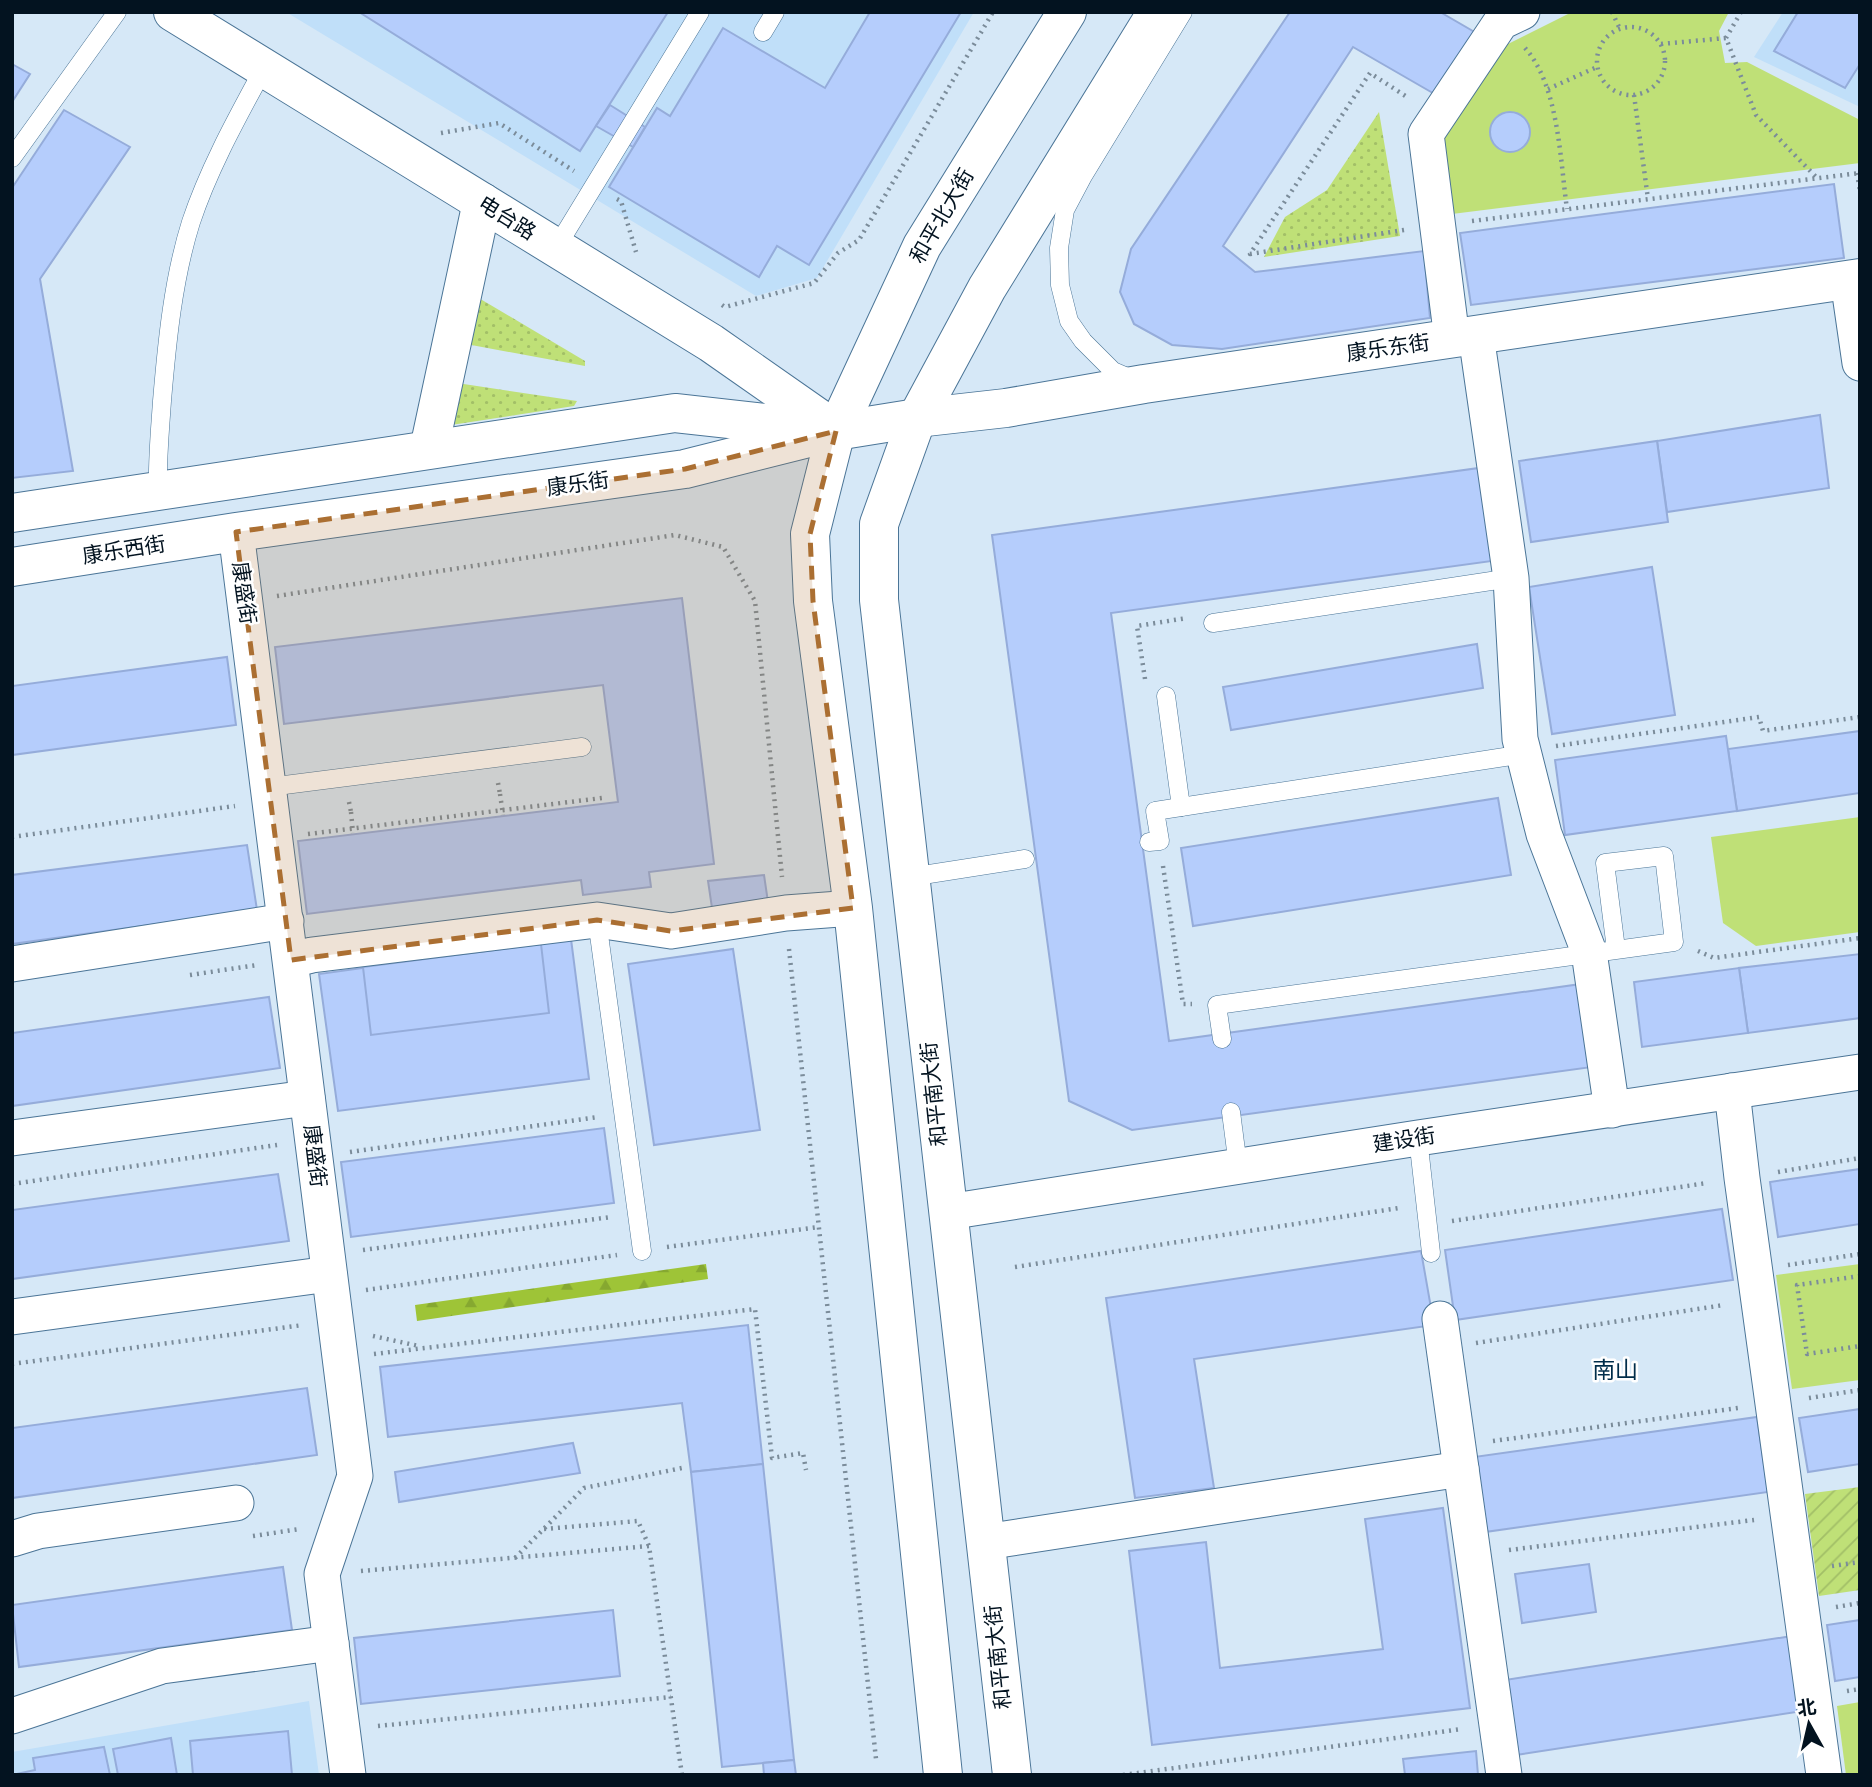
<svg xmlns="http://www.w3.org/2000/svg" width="1872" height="1787" font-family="'Source Sans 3','Noto Sans SC',sans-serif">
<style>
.built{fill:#c0dff9}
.grass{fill:url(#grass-dots)}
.forest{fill:url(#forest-firs)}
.park{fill:#bfe077}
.garden{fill:url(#garden-furrows)}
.building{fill:#b5cdfc;stroke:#95acda;stroke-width:2}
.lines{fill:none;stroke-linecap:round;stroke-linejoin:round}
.lane-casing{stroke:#4b7597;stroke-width:19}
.street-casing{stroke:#4b7597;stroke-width:37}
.secondary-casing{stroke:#4b7597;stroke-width:40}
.primary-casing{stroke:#4b7597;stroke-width:40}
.path{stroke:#7b8c9a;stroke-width:4.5;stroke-dasharray:2 5;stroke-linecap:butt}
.lane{stroke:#fff;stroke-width:18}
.street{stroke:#fff;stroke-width:35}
.secondary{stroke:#fff;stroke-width:38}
.primary{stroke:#fff;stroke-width:38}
.path-bridge{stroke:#7b8c9a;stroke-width:4.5;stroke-dasharray:2 5;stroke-linecap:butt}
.marked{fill:#ab6f32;fill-opacity:0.2;stroke:#ab6f32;stroke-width:5;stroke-dasharray:14 9;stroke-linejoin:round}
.labels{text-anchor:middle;stroke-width:5;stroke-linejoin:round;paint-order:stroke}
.street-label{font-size:21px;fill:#031320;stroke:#fff}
.neighbourhood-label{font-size:23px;fill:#002d4a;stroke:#fff}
</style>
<defs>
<pattern id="grass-dots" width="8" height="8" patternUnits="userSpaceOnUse" patternTransform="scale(1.75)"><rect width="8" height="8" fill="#bfe077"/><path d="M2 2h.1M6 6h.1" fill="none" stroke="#a2bf67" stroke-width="1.8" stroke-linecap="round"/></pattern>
<pattern id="forest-firs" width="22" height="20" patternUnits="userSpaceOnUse" patternTransform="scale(1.75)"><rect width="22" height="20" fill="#9ec437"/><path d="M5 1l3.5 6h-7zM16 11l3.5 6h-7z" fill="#86a830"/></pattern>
<pattern id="garden-furrows" width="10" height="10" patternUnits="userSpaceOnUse" patternTransform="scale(1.75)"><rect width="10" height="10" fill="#bfe077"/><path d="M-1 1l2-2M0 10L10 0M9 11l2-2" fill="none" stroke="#a2bf67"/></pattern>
</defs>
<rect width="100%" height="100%" fill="#d6e8f7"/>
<g class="built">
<polygon points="286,12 974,12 817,278 756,296"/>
<polygon points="1783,12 1860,12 1860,107 1754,57"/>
<polygon points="309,1701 319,1775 12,1775 12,1752"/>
</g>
<g class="grass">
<polygon points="1379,112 1400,236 1264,257 1285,217 1327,190"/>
<polygon points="477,297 585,361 585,366 466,344"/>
<polygon points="457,383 577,401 574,406 451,425"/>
</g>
<polygon class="forest" points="706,1264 708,1279 417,1321 415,1305"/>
<g class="park">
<polygon points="1572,12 1729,12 1719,31 1725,63 1747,62 1860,120 1860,163 1452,214 1441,141 1506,45"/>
<polygon points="1860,817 1860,932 1756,946 1723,923 1711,837"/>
<polygon points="1860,1264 1860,1380 1792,1389 1776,1275"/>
<polygon points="1860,1702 1860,1775 1846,1775 1837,1706"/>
</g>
<polygon class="garden" points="1860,1487 1860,1590 1819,1596 1805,1494"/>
<g class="building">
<polygon points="359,12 668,12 580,151"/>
<polygon points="870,12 961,12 809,265 777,246 759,277 609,187 657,108 670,116 723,28 825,88"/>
<polygon points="1290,12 1440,12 1478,34 1438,96 1353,47 1223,246 1255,272 1424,251 1430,318 1222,349 1172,345 1134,324 1120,292 1131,249"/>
<polygon points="1798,12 1860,12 1860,64 1845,88 1774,51"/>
<polygon points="12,64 30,74 12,102"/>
<polygon points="610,105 645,127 633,147 596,126"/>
<polygon points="64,110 130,147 40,279 73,471 12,478 12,188"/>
<circle cx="1510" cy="132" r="20"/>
<polygon points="1834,184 1844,258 1471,305 1460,233"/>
<polygon points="1820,415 1829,488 1667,512 1657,441"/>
<polygon points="1657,441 1668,522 1531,542 1519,461"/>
<polygon points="1479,468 1492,561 1111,613 1169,1041 1581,984 1592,1067 1132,1130 1069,1101 992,535"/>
<polygon points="1652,567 1675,715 1552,734 1529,587"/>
<polygon points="682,598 714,864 649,872 651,887 583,895 581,880 307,914 298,841 618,802 603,685 284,724 275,647"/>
<polygon points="1477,644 1483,688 1231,730 1223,687"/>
<polygon points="227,657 236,725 12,755 12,686"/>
<polygon points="1860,731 1860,793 1737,811 1728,749"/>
<polygon points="1726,736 1737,811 1565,835 1555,760"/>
<polygon points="1498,798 1511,875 1193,926 1181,848"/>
<polygon points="247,845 257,910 12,944 12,875"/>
<polygon points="764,875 768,902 712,908 708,881"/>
<polygon points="571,939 589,1079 338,1111 319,974"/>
<polygon points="541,944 549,1013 371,1035 363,967"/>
<polygon points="733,949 760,1130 654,1145 628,964"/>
<polygon points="1860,954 1860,1018 1748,1033 1739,968"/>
<polygon points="1739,968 1748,1033 1642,1047 1634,982"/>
<polygon points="269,997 280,1068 12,1106 12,1033"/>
<polygon points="604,1128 614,1203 351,1237 341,1162"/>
<polygon points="1860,1169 1860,1224 1778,1237 1770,1182"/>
<polygon points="278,1174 289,1241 12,1279 12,1210"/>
<polygon points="1722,1209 1733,1280 1455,1320 1445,1250"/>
<polygon points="1421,1251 1434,1325 1194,1359 1214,1488 1135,1498 1106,1298"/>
<polygon points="748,1325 763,1464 691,1472 682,1403 388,1437 380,1367"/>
<polygon points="307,1388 317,1455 12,1498 12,1428"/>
<polygon points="1860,1409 1860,1464 1808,1472 1799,1418"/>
<polygon points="1757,1417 1768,1492 1485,1532 1474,1457"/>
<polygon points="573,1443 580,1473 399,1502 395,1472"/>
<polygon points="763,1464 794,1760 722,1767 691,1472"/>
<polygon points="1443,1508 1470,1708 1152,1745 1129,1551 1206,1542 1220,1668 1383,1649 1365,1519"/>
<polygon points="1589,1564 1596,1612 1522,1623 1515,1574"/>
<polygon points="283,1567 292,1630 19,1667 12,1605"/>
<polygon points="613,1610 620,1676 361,1704 354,1638"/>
<polygon points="1860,1620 1860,1677 1835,1681 1827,1625"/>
<polygon points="1792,1636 1803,1711 1516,1755 1505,1680"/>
<polygon points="288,1731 292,1775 193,1775 190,1741"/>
<polygon points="171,1738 177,1775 118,1775 113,1749"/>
<polygon points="104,1747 110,1775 12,1775 35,1770 33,1758"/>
<polygon points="1476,1751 1478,1775 1405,1775 1403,1759"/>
<polygon points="794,1760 796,1775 764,1775 763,1763"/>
</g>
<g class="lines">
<defs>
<g id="lane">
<polyline points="763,32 775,12"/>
<polyline points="12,158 117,12"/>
<polyline points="556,248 700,12"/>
<polyline points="1134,380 1113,371 1083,341 1069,321 1060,285 1059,248 1065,210 1083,176 1183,12"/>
<path d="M158 491C157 461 160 431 162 401 167 342 173 279 191 222 209 168 237 118 264 68"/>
<polyline points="1213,623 1511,578"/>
<polyline points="1166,696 1181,807 1524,754"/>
<polyline points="269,787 582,747"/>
<polyline points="1149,842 1160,841 1155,811 1181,807"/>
<polyline points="910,877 1025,859"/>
<polyline points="597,920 642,1251"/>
<polyline points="1222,1039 1217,1005 1674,942 1664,856 1605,863 1616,949"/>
<polyline points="1231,1112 1238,1166"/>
<polyline points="1418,1138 1431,1253"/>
</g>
<g id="street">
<polyline points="1848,280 1860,363"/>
<polyline points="1476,335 1511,578 1520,739 1544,834 1589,952 1612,1110"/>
<polyline points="1452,339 1426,134 1501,22 1522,12"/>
<polyline points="236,532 355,1476 322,1574 348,1775"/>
<polyline points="291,960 312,955 597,920 671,931 786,913 853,908"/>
<polyline points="12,964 286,921"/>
<polyline points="1732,1091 1742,1178 1824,1775"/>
<polyline points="12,1138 307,1098"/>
<polyline points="948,1212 1418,1138 1860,1072"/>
<polyline points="12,1317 329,1274"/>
<polyline points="1440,1319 1504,1775"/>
<polyline points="12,1539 38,1531 236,1503"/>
<polyline points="985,1542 1461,1469"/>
<polyline points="12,1716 162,1666 331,1643"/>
</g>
<g id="secondary">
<polyline points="173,12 711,343 834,429"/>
<polyline points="917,418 987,288 1157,12"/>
<polyline points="836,431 922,246 1067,12"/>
<polyline points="429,449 482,202"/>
<polyline points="12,513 675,413 810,428"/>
<polyline points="12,567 236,532 685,469 836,431 917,418 1006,408 1144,384 1860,278"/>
</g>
<g id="primary">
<polyline points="917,418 879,524 879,600 1012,1775"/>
<polyline points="836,431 810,534 813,601 853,908 943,1775"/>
</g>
</defs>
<use href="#lane" class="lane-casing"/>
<use href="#street" class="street-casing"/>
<use href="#secondary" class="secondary-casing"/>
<use href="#primary" class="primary-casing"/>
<g class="path">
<polyline points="1612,12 1620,29"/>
<polyline points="1741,12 1726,38 1756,115 1817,178"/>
<circle cx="1631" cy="61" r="34"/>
<polyline points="1661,44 1726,38"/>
<path d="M1525 48C1559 86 1560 160 1567 209"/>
<polyline points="1548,89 1597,67"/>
<polyline points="1634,95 1648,199"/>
<polyline points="441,133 499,123 574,171"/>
<polyline points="1857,173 1860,191"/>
<polyline points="617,199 621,201 636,252"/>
<polyline points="1472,221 1860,173"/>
<polyline points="1404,230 1250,254 1370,73 1407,97"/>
<polyline points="722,305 725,307 814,283 838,253 859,240 993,12"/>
<polyline points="277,596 675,535 723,547 755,601 782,877"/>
<polyline points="1145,679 1137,626 1187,618"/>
<polyline points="1556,746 1759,717 1763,731 1860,717"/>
<polyline points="498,783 500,794"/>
<polyline points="349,802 351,812"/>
<polyline points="308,834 602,798"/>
<polyline points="12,837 235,806"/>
<polyline points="1163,866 1183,1004 1192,1004"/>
<polyline points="789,949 876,1759"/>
<polyline points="1698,951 1714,958 1860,938"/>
<polyline points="190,975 257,965"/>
<polyline points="350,1152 598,1117"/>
<polyline points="1778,1172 1860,1158"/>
<polyline points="12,1184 277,1145"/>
<polyline points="1452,1221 1707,1183"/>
<polyline points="667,1247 819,1227"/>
<polyline points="363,1250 611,1217"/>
<polyline points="1788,1265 1860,1254"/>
<polyline points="1015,1267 1399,1208"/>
<polyline points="1860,1276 1797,1285 1807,1354 1860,1346"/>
<polyline points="366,1290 617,1255"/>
<polyline points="373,1336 419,1346"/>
<polyline points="1476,1343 1724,1305"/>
<polyline points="374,1354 755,1309 772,1458 803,1453 806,1470"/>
<polyline points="12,1364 303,1325"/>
<polyline points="1809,1398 1860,1390"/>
<polyline points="1493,1441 1738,1408"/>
<polyline points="544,1529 638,1521 649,1546"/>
<polyline points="253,1536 300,1529"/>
<polyline points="1509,1550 1754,1520"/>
<polyline points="515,1558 584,1488 682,1468"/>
<polyline points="1832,1566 1860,1562"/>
<polyline points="361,1571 649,1546 682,1775"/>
<polyline points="1836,1607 1860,1603"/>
<polyline points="1847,1691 1860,1689"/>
<polyline points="378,1726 671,1697"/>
<polyline points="1123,1775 1462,1729"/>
</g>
<use href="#lane" class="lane"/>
<use href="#street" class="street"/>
<use href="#secondary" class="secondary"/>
<use href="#primary" class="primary"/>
<g class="path-bridge">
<polyline points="500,794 503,815"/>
<polyline points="351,812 353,833"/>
</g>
</g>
<path class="marked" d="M836 431 810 534 813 601 853 908 671 931 597 920 291 960 236 532 685 469Z"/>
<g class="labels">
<g class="street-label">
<text transform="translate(942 216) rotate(-60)" y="7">和平北大街</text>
<text transform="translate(507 218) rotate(32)" y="7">电台路</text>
<text transform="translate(1388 348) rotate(-8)" y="7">康乐东街</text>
<text transform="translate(578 484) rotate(-8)" y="7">康乐街</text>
<text transform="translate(124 550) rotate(-9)" y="7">康乐西街</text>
<text transform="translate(244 593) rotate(82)" y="7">康盛街</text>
<text transform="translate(934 1094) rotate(-96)" y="7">和平南大街</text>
<text transform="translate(1404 1140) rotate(-9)" y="7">建设街</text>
<text transform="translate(315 1156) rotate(83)" y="7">康盛街</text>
<text transform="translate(998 1657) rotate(-96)" y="7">和平南大街</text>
</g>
<g class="neighbourhood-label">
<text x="1615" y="1378">南山</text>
</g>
</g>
<rect width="1872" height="1787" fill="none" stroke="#031320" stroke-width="28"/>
<g transform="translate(1809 1724) rotate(352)" stroke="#ffffff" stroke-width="5" paint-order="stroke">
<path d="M0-5L12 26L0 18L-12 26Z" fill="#031320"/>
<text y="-10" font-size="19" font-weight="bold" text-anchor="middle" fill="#031320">北</text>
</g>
</svg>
